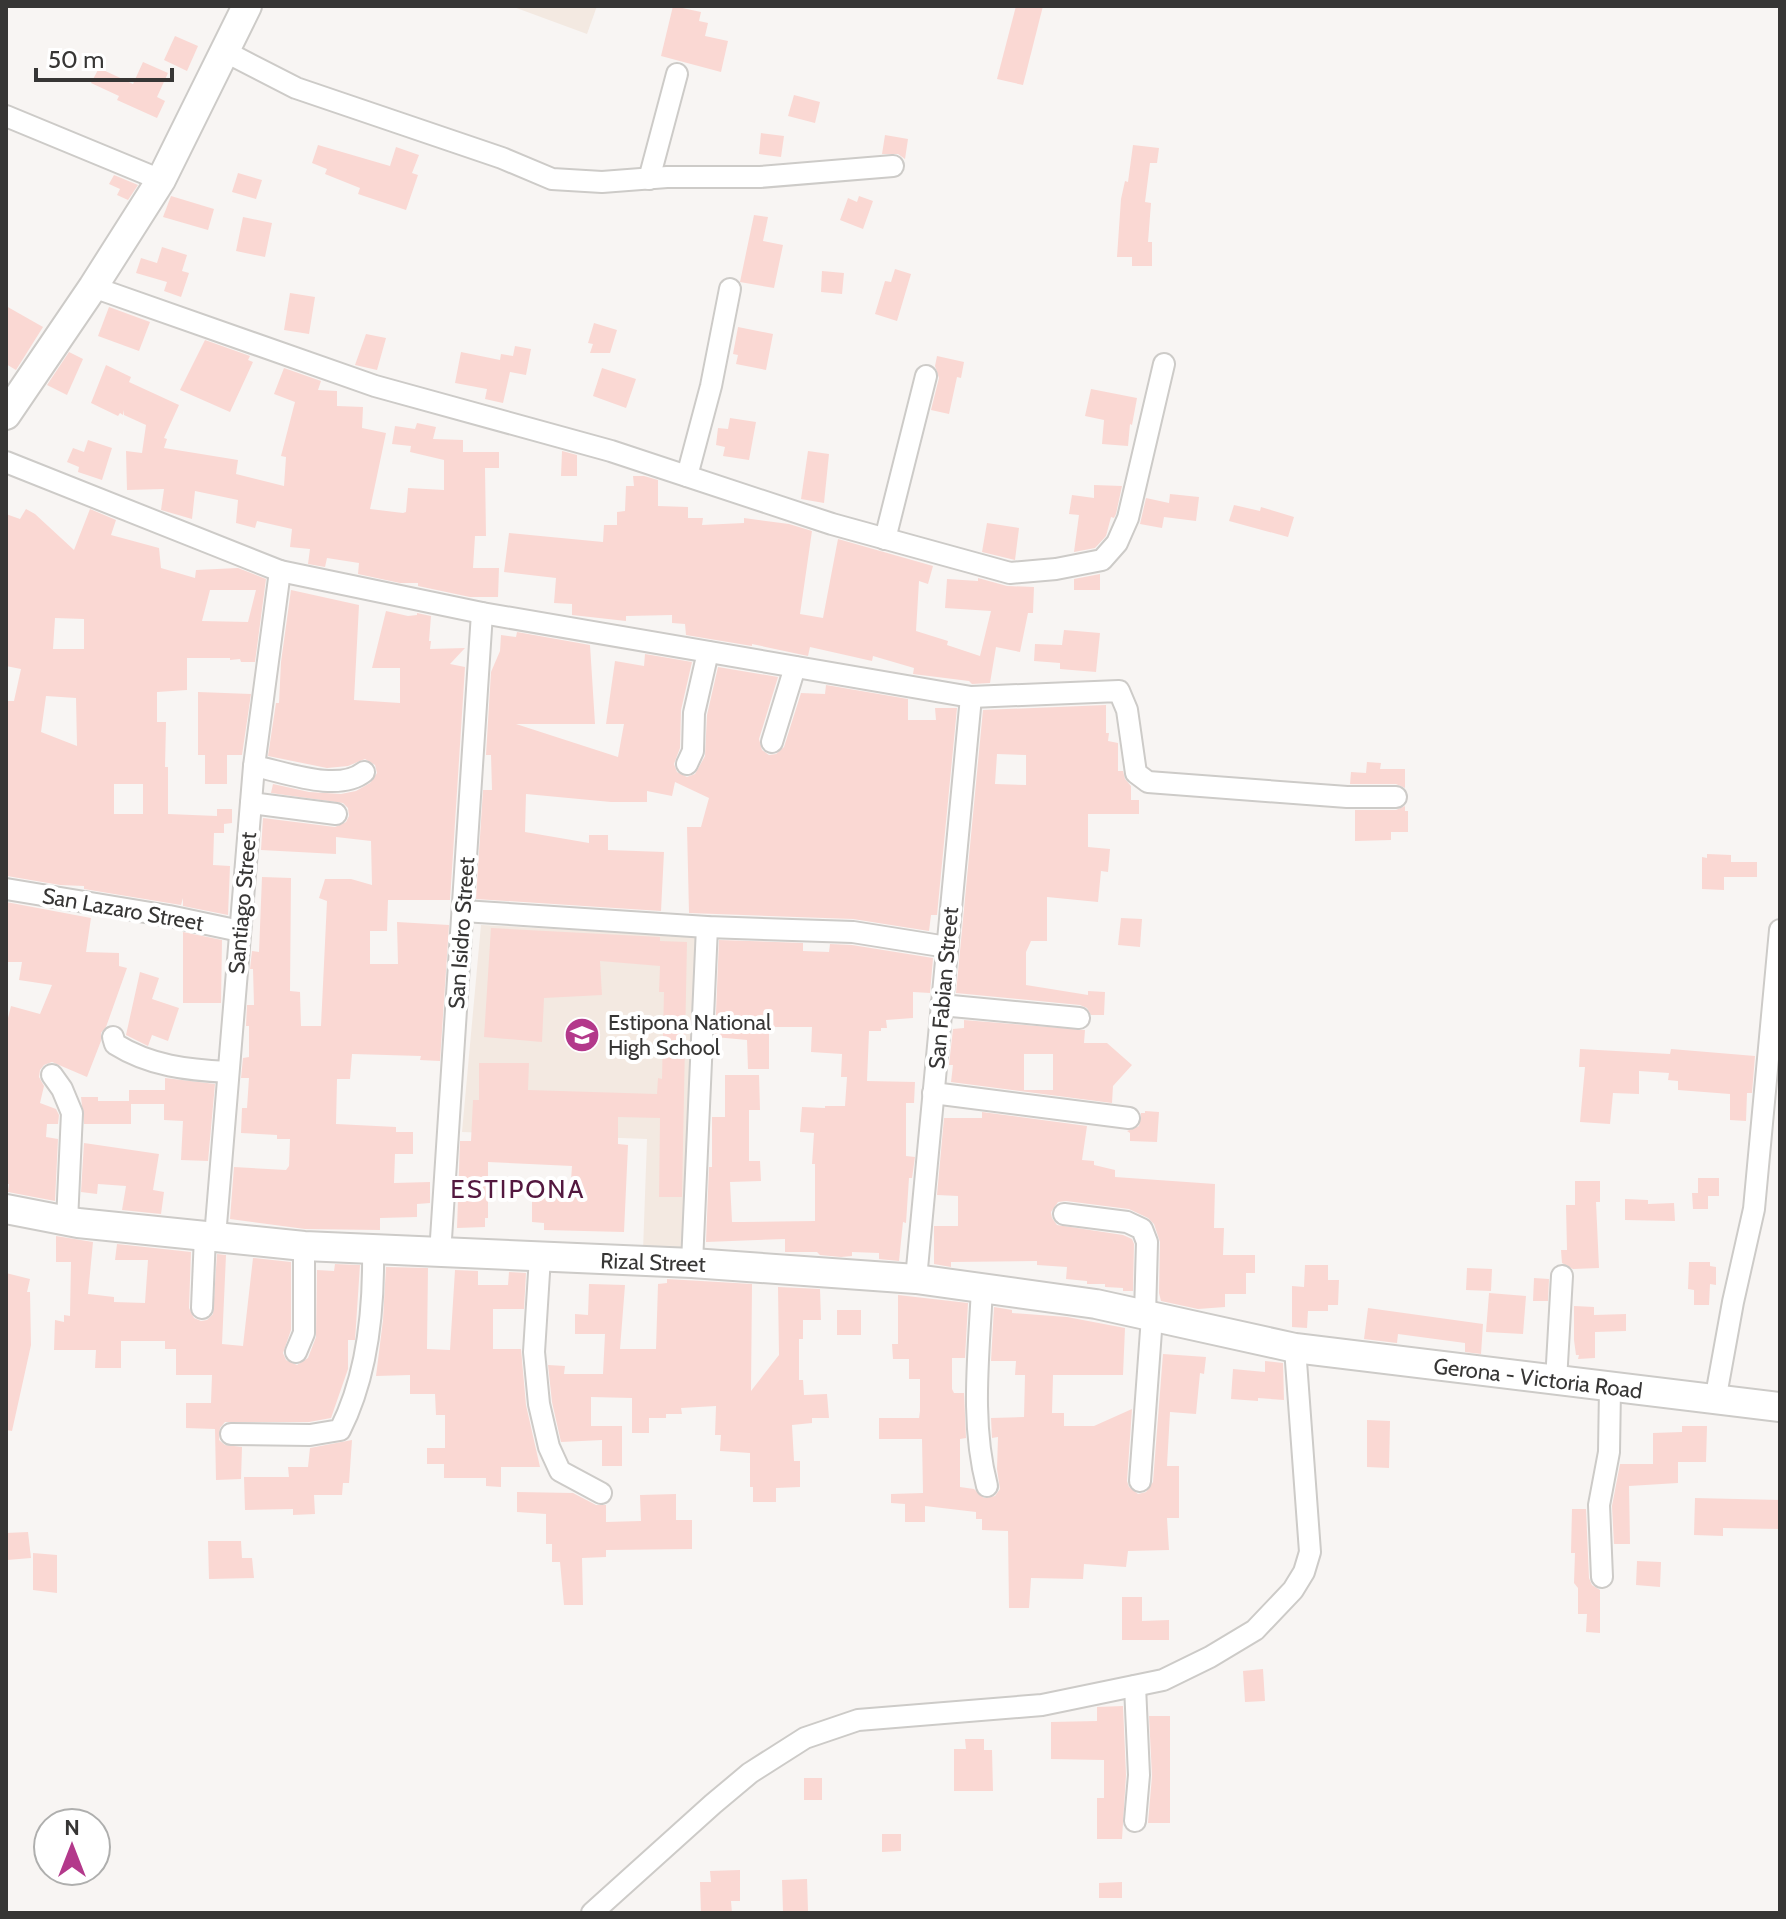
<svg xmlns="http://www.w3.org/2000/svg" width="1786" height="1919" font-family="Cabin,sans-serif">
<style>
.built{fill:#f3e9e1}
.building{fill:#fad8d3;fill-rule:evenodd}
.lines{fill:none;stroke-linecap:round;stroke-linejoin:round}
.street-casing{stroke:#cdcbc8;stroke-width:24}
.secondary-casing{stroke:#cdcbc8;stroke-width:32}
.street{stroke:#fff;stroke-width:20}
.secondary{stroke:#fff;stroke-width:28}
.labels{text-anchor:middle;stroke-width:8;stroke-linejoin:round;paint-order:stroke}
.street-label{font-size:22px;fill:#373635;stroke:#fff}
.poi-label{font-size:22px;fill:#373635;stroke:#fff;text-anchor:start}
.quarter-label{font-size:26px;letter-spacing:2px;fill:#53183f;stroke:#fff}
</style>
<rect width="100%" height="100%" fill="#f8f5f3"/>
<g class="built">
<polygon points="511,6 597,6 587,34"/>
<polygon points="481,925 699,937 683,1254 643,1251 647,1139 462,1132"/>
</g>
<g class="building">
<polygon points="673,6 701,12 699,21 708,23 705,36 728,41 721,72 661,56"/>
<polygon points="1016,6 1043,6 1023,85 997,79"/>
<polygon points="175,36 198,46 187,71 164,60"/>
<polygon points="143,62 168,73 157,97 165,101 157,118 117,100 119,96 91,83 99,68 133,84"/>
<polygon points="794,95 820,102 815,123 788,116"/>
<polygon points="761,133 784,136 781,157 759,154"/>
<polygon points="885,135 908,139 905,159 898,154 882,154"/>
<polygon points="318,145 390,166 396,147 419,155 412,173 418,175 406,210 358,194 360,188 325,174 327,169 312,163"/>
<polygon points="1133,145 1159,148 1157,163 1150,163 1145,202 1151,203 1148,242 1152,242 1152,266 1132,266 1132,257 1117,257 1121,199 1125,181 1128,182"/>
<polygon points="238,173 262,180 256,199 232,192"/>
<polygon points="114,175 138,185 128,200 117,195 120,189 109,184"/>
<polygon points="171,196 214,209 208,230 163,217"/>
<polygon points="859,196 873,201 863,229 840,220 848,198 857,202"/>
<polygon points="754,215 768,217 763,241 783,245 774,288 740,282"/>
<polygon points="243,217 272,223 265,257 236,251"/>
<polygon points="162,247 187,255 182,271 189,273 181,297 164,291 167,282 136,273 141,258 157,263"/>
<polygon points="895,269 911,274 897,321 875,314 885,281 891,282"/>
<polygon points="822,271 844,273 842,294 821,292"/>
<polygon points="290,293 315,297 309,334 284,330"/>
<polygon points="6,306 43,327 16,370 6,364"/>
<polygon points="109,307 150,322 139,351 98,336"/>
<polygon points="594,323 617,330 610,353 590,353 593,344 588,343"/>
<polygon points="738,327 773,334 766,370 736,364 738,355 733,354"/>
<polygon points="366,334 386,338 377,370 355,365"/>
<polygon points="205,340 250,356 248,360 253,362 230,412 180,390"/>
<polygon points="515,346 531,349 526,375 510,372 503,403 485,399 487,389 455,383 461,352 500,360 501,354 513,356"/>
<polygon points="69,352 83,359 67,395 47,385"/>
<polygon points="937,356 964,362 961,378 957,377 949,414 931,410 939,378 935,366"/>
<polygon points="106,365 131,377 129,382 179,405 164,438 167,439 164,448 238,460 236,474 284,486 286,457 281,456 295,402 274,394 284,368 321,381 318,390 337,391 337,406 363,407 362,428 386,433 370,509 403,513 406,512 408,488 444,490 444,460 410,452 411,446 392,444 395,426 415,429 417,423 436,427 433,439 463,440 463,452 499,452 499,468 485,468 486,536 475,536 473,568 499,568 498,597 470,597 418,586 418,583 400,583 358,574 359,563 327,558 325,567 308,564 310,549 290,547 292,529 257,521 255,528 236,523 238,500 195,491 192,519 161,510 164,489 127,490 126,451 142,453 146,425 124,415 124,410 123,415 120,413 118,416 91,403"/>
<polygon points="602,368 636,379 626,408 593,396"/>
<polygon points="1091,389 1137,398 1132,425 1130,424 1128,446 1102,444 1104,420 1085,416"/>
<polygon points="730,418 756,422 749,460 723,456 725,447 716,445 718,428 728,429"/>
<polygon points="88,440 112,448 102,480 78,472 79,467 67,462 73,448 84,452"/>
<polygon points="562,451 577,455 577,476 561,476"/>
<polygon points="808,451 829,454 824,503 801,499"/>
<polygon points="633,476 644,476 658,480 658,506 688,507 688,518 703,518 702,525 744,523 744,518 789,524 812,531 800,614 823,618 838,539 933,566 928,584 919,581 916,631 948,641 947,645 980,656 991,611 945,608 947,579 978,581 978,578 1007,586 1034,587 1033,613 1028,613 1020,652 996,647 990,683 972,684 969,681 913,674 914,668 873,656 872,661 810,647 808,656 752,644 752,646 686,635 685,624 672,623 672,615 626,616 626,621 572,615 572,604 554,603 556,578 504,572 509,533 603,542 604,525 617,525 617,512 625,511 626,486 634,486"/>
<polygon points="1094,485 1122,486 1116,514 1114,518 1111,517 1106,536 1095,548 1074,552 1079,515 1069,514 1072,495 1094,498"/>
<polygon points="1170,494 1199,497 1196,521 1164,517 1162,528 1140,524 1146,498 1169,503"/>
<polygon points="1234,505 1260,511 1261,507 1294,517 1288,537 1229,521"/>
<path d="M26 509 35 514 74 550 90 509 116 520 111 535 159 548 161 568 195 578 196 570 238 568 266 579 255 662H241L240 659 230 660V658H187V690L157 692V722H166L165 767H168V814L217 816V809H232V823L224 824V833H214L213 865 230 866 228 915 183 906V898L181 905 84 889V886L60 885 7 876 6 701H14L21 669 6 666V514L20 519ZM210 590H256L248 622 202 621ZM55 618 84 619V649H53ZM46 696 76 698 77 746 41 732ZM114 784H143V814H114Z"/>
<polygon points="987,523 1019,528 1015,560 982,552"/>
<polygon points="1100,574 1100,590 1074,590 1074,579"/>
<polygon points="291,590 359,605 354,700 400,703 400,668 372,668 386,611 408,616 417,615 417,613 431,616 429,641 431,641 430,649 465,648 450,664 465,667 450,900 388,900 387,931 370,931 370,964 398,964 397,922 449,925 440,1061 420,1060 421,1056 352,1054 350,1079 337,1079 336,1124 396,1127 396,1132 413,1132 413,1154 395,1154 394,1183 430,1182 430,1203 417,1204 417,1217 380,1218 380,1230 305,1229 230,1219 234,1167 286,1170 289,1166 290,1139 277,1139 277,1135 241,1133 242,1108 247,1108 249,1078 241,1078 243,1058 249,1057 249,1026 246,1026 247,1005 254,1005 253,969 250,969 252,951 259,952 262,877 291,878 290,991 300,992 301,1026 321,1026 327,901 319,898 325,879 351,879 372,885 371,841 336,837 336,854 261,850 263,818 335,827 346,822 349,816 348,808 343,803 271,793 273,784 309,792 341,794 356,791 370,783 377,773 375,765 365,759 348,766 327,768 268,756 276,703 279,703 281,662"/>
<polygon points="1064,630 1100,633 1096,672 1060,669 1060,663 1034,661 1035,644 1062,645"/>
<polygon points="517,632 590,645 595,724 516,724 618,757 624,724 606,724 615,661 644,666 645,654 692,662 681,710 680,748 674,764 677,772 687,777 695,774 705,756 707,715 718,667 778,677 759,739 762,750 769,755 776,754 784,747 801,693 825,694 826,685 908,699 908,720 936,720 935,708 957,708 937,915 931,915 929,931 853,919 689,913 687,827 701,827 709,798 675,782 672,796 647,791 647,802 611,802 526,794 525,832 589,843 589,835 608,835 608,850 664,852 661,911 476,899 483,790 492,790 491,755 486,755 491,672 500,651 501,635 516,637"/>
<polygon points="198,692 251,694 242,755 227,755 227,784 205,784 205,755 198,755"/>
<path d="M1106 705V733H1109L1108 741 1118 743V771H1123L1125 779 1131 786V800H1139V814H1088V847L1110 849 1108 872 1101 871 1098 902 1047 897V941H1031L1026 952V985L1088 995V991L1105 992 1104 1015H1091L1087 1008 1080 1005 956 993 983 710ZM997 754 1026 755V785L995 784Z"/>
<polygon points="1367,762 1381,763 1380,769 1405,769 1405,788 1396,784 1350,784 1351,772 1366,773"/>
<polygon points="1405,806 1405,811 1408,811 1408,832 1391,832 1391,840 1355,841 1355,810 1396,810"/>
<polygon points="1707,854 1731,855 1731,862 1757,862 1757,877 1724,877 1724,890 1702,889 1702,857 1707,858"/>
<polygon points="6,902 91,918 86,952 119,953 119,966 127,968 106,1027 101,1033 101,1041 87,1077 52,1062 44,1065 40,1070 39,1077 44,1086 40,1103 56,1109 59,1115 58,1124 47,1124 46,1137 58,1139 55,1201 8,1192 9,1184 6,1184 6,1026 11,1006 40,1014 52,985 19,980 22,962 6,962"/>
<polygon points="1121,918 1142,919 1140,947 1118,945"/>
<polygon points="491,928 660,937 660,941 687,942 682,1197 659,1197 660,1118 618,1117 618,1144 628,1145 624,1232 544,1230 544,1223 532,1222 532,1194 570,1195 572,1166 488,1162 488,1218 485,1218 485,1227 457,1228 460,1141 471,1141 473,1100 479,1100 479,1063 529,1063 528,1090 657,1094 658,1078 662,1079 664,992 659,992 660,966 600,961 602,995 544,998 542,1042 484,1037"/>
<polygon points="183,932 222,940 221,1003 183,1003"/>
<polygon points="719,940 803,943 803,951 829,952 830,944 852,945 933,958 930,993 913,992 913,1018 886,1020 887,1028 881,1028 881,1031 869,1031 867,1081 915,1082 914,1103 906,1103 906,1156 915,1157 912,1178 909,1178 906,1223 903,1222 899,1261 879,1259 879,1253 852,1252 852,1256 841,1257 820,1255 817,1252 785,1252 785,1239 706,1242 709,1167 712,1167 712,1117 725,1117 725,1075 759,1075 760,1110 749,1110 749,1161 760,1161 761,1181 730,1182 732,1222 743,1222 815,1221 815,1164 812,1164 814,1133 800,1132 802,1107 825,1108 825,1106 845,1106 847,1077 841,1077 842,1054 811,1052 812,1027 769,1027 769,1069 748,1069 747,1040 715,1037"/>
<polygon points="140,972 159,978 152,999 179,1008 168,1041 152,1035 148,1046 126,1035"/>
<path d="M964 1020 1085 1030 1084 1043H1107L1132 1065 1113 1086 1112 1103 951 1082 953 1065H949L953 1029 964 1028ZM1024 1054H1053V1090H1024Z"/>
<polygon points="1580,1049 1670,1054 1671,1049 1755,1056 1752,1093 1747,1093 1746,1121 1730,1120 1730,1094 1678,1090 1678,1081 1668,1080 1669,1073 1639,1071 1639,1094 1613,1093 1610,1124 1580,1122 1585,1067 1579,1067"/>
<polygon points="165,1078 215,1084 208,1161 181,1160 183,1121 164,1120 164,1104 131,1104 131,1124 84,1124 81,1097 98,1097 98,1101 129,1101 129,1090 165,1090"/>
<polygon points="1145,1111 1159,1112 1157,1142 1130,1141 1130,1133 1127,1131 1139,1126 1141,1113 1145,1113"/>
<polygon points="982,1112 1087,1126 1082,1160 1094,1161 1094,1165 1115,1170 1115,1177 1215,1184 1214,1228 1224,1228 1223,1255 1255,1255 1255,1273 1246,1273 1246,1294 1225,1294 1225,1307 1198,1309 1161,1301 1159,1293 1160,1242 1154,1224 1148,1218 1129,1209 1066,1201 1058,1202 1051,1212 1052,1218 1057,1225 1123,1235 1132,1239 1134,1244 1133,1291 1123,1291 1123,1288 1105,1287 1105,1284 1087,1284 1087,1281 1066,1279 1067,1267 1037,1265 1037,1261 951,1262 951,1267 934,1264 934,1226 958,1226 958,1196 937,1195 944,1118 982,1118"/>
<polygon points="84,1143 159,1154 153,1190 164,1192 161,1214 122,1210 126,1186 98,1184 97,1194 81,1192"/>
<polygon points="1698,1178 1719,1178 1719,1196 1708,1196 1708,1209 1693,1209 1692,1193 1698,1193"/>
<polygon points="1575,1181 1600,1181 1600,1202 1596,1202 1599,1268 1573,1269 1562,1263 1561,1250 1567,1250 1566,1205 1575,1205"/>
<polygon points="1625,1199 1648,1200 1648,1204 1674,1203 1675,1221 1625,1220"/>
<polygon points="56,1236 93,1242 88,1294 114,1297 114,1302 145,1303 148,1260 115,1260 117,1244 191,1252 189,1308 194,1318 201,1321 207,1320 213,1314 217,1254 226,1255 222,1344 243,1346 253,1258 291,1262 291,1330 283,1353 286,1360 297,1365 308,1358 316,1337 317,1270 334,1271 335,1264 360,1265 355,1340 348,1340 348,1369 331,1418 309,1422 225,1422 220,1428 219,1440 225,1445 242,1447 241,1479 216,1480 215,1429 186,1428 186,1403 211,1403 212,1375 176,1375 176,1349 165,1349 165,1341 121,1341 121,1368 95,1368 96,1350 54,1350 55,1320 64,1322 64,1315 70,1316 71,1262 56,1262"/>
<polygon points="1689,1262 1710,1262 1710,1266 1716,1267 1716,1285 1710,1284 1709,1305 1694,1305 1694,1290 1688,1289"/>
<polygon points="1305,1265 1328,1265 1328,1280 1339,1280 1338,1305 1328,1305 1328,1311 1308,1311 1307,1328 1292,1327 1292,1286 1304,1287"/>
<polygon points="386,1267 428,1268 427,1349 450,1350 455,1270 478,1271 478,1285 508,1285 509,1272 526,1273 524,1309 493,1309 493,1349 521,1349 526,1405 540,1467 501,1467 501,1487 486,1486 486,1478 444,1478 444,1464 427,1464 427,1448 445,1448 445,1415 436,1415 435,1394 410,1394 410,1375 376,1376 383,1320"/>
<polygon points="1467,1268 1492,1269 1491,1291 1466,1290"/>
<polygon points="6,1273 30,1279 27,1292 30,1292 31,1345 12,1431 6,1430"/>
<polygon points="1534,1278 1549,1279 1548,1301 1533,1301"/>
<polygon points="667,1279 752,1284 751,1391 779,1355 778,1287 820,1289 821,1320 803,1320 803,1339 799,1339 799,1380 803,1380 804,1395 827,1394 829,1418 812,1418 812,1423 792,1425 794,1461 800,1461 800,1487 776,1488 776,1502 753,1502 753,1487 750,1487 750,1453 720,1451 721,1435 715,1435 716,1406 681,1408 682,1414 666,1414 666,1418 649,1418 649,1433 632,1433 632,1398 591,1397 591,1426 622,1426 622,1466 602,1466 602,1440 561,1442 552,1402 548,1365 565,1366 564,1374 603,1374 605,1334 575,1334 575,1314 588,1315 589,1284 625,1285 620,1349 656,1349 658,1284 667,1283"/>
<polygon points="1489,1293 1526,1296 1523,1334 1486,1332"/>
<polygon points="898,1295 968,1303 965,1358 952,1358 952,1389 954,1393 964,1393 966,1438 960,1439 960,1487 974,1489 984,1498 995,1496 1000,1489 997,1469 998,1437 992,1438 991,1418 1024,1417 1025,1375 1015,1375 1016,1361 991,1361 994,1307 1012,1310 1012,1313 1067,1317 1125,1328 1123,1375 1053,1375 1052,1413 1064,1413 1064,1426 1094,1426 1132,1409 1127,1481 1129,1487 1138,1494 1146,1492 1153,1482 1163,1354 1206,1357 1204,1374 1200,1373 1196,1414 1170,1412 1167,1466 1179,1466 1179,1518 1167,1518 1169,1550 1128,1551 1126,1567 1084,1564 1083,1579 1031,1578 1029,1608 1009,1608 1008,1531 982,1530 982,1519 976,1519 976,1512 925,1506 925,1522 905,1522 905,1504 891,1503 891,1494 923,1493 922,1439 879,1439 879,1418 919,1418 920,1411 920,1379 909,1379 909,1359 893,1359 892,1344 898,1344"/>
<polygon points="1574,1306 1594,1307 1594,1315 1626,1314 1626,1331 1595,1332 1595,1358 1578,1359 1579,1355 1576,1355 1574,1340"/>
<polygon points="1368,1308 1483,1324 1481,1354 1465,1352 1465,1343 1398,1334 1397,1343 1364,1339"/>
<rect x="837" y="1310" width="24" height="25"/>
<polygon points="1265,1361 1283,1363 1284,1400 1258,1398 1258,1401 1231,1399 1233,1369 1265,1372"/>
<polygon points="1367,1420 1390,1421 1389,1468 1367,1467"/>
<polygon points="1682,1426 1707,1426 1706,1462 1678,1462 1678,1483 1629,1486 1630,1544 1614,1544 1612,1506 1620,1464 1653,1464 1653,1433 1682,1432"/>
<polygon points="352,1440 349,1483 343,1483 342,1495 314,1495 315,1514 293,1515 293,1509 245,1510 244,1477 289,1477 288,1467 308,1467 310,1448"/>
<polygon points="517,1492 573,1493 596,1505 606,1505 606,1522 641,1521 640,1495 676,1494 676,1520 692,1520 692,1549 606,1550 606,1557 582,1558 583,1605 564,1605 560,1562 552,1562 552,1544 546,1544 546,1514 517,1512"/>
<polygon points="1695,1498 1780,1500 1780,1529 1723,1528 1723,1536 1694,1535"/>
<polygon points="1572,1509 1586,1509 1589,1578 1592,1585 1600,1590 1600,1633 1586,1632 1587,1614 1578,1614 1578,1588 1574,1583 1575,1553 1571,1553"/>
<polygon points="28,1532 31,1558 7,1560 6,1533"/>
<polygon points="208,1541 241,1541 242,1558 252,1558 254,1578 209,1579"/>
<polygon points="33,1553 57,1555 57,1593 33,1590"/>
<polygon points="1637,1561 1661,1562 1660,1587 1636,1585"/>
<polygon points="1122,1597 1142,1597 1142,1621 1169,1620 1169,1640 1122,1640"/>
<polygon points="1263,1669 1265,1701 1245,1702 1243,1671"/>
<polygon points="1123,1706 1126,1775 1122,1839 1097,1839 1097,1798 1104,1798 1104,1760 1051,1759 1051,1722 1097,1721 1097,1707"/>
<polygon points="1149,1716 1170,1716 1170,1823 1148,1823 1152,1776"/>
<polygon points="965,1739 984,1739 984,1750 992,1750 993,1791 954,1791 954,1749 966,1749"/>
<rect x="804" y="1778" width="18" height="22"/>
<polygon points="882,1834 901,1834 901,1851 882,1852"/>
<polygon points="740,1870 740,1901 731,1901 732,1913 701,1913 700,1882 711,1882 710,1871"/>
<polygon points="807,1879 808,1911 783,1912 782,1880"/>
<polygon points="1122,1882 1122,1898 1099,1898 1099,1883"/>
</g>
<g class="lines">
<defs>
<g id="street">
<polyline points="226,52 296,88 502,158 552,179 602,182 667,177 760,177 893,166"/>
<polyline points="6,116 161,180"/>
<polyline points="649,179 677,74"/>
<polyline points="93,287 375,386 611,451 832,524 1010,573 1056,569 1102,560 1117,543 1128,518 1164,364"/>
<polyline points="6,462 280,571 482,613 971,697 1119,691 1127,710 1136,773 1148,782 1347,797 1396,797"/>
<polyline points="687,476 711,386 730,289"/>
<polyline points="885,539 926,376"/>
<polyline points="772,742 795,667"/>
<polyline points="687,764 693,751 694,713 708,652"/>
<path d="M254 766C285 772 338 793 364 772"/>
<polyline points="251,803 336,814"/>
<polyline points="6,889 169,916 240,931"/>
<polyline points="463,911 707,927 853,932 947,947"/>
<polyline points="941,1005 1079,1018"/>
<path d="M113 1037 115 1044C150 1066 188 1070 228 1072"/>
<polyline points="52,1075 62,1089 72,1113 67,1221"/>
<polyline points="933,1093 1129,1118"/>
<polyline points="1064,1214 1127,1222 1142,1229 1147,1242 1145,1315"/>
<polyline points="215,1237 254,766 280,571"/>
<polyline points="440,1254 482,613"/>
<polyline points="540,1257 534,1352 539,1404 549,1447 560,1471 601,1493"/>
<polyline points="692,1263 707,927"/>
<polyline points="916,1279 971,697"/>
<path d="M982 1288C979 1354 970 1421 987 1486"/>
<polyline points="202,1308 205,1236"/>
<polyline points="296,1352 304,1333 304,1246"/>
<polyline points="1556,1381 1562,1276"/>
<polyline points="1715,1401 1733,1302 1754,1209 1780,930"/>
<path d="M231 1434 310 1435 340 1430C368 1375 374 1310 373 1250"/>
<polyline points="1140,1481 1152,1317"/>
<polyline points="1602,1577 1599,1505 1609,1452 1610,1388"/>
<polyline points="1135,1686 1139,1775 1135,1821"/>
<polyline points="592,1913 713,1804 750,1773 805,1738 858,1720 1042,1705 1163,1680 1210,1657 1255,1630 1293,1590 1304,1572 1310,1552 1295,1348"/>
</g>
<g id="secondary">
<polyline points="6,415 93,287 161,180 247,6"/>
<polyline points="6,1209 78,1223 304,1246 692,1263 916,1279 1096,1304 1295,1348 1780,1407"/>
</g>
</defs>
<use href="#street" class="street-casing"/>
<use href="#secondary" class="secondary-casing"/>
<use href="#street" class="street"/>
<use href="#secondary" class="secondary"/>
</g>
<defs>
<symbol id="school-disc" viewBox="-11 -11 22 22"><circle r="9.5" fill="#b3398b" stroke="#fff"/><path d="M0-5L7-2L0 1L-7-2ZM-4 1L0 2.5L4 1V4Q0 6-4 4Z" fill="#fff"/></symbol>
</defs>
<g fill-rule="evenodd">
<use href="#school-disc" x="562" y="1015" width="40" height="40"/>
</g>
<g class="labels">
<g class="street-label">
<text transform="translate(242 903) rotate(-85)" y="8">Santiago Street</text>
<text transform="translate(123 909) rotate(10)" y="8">San Lazaro Street</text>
<text transform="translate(461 933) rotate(-86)" y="8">San Isidro Street</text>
<text transform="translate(943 988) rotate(-85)" y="8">San Fabian Street</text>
<text transform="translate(653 1262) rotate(2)" y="8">Rizal Street</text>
<text transform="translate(1538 1378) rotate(7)" y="8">Gerona - Victoria Road</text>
</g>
<g class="poi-label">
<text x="608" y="1030">Estipona National<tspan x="608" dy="25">High School</tspan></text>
</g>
<g class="quarter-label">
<text x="518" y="1198">ESTIPONA</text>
</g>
</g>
<rect width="1786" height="1919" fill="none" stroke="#373635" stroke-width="16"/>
<g transform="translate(72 1847)"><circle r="38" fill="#ffffff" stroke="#afafae" stroke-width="2"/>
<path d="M0-6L14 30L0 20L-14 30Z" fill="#b3398b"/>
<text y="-12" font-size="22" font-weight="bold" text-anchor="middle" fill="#373635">N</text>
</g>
<path d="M36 68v12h136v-12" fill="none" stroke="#373635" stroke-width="4"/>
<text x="48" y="68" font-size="24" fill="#373635" stroke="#ffffff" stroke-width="6" paint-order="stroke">50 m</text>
</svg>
